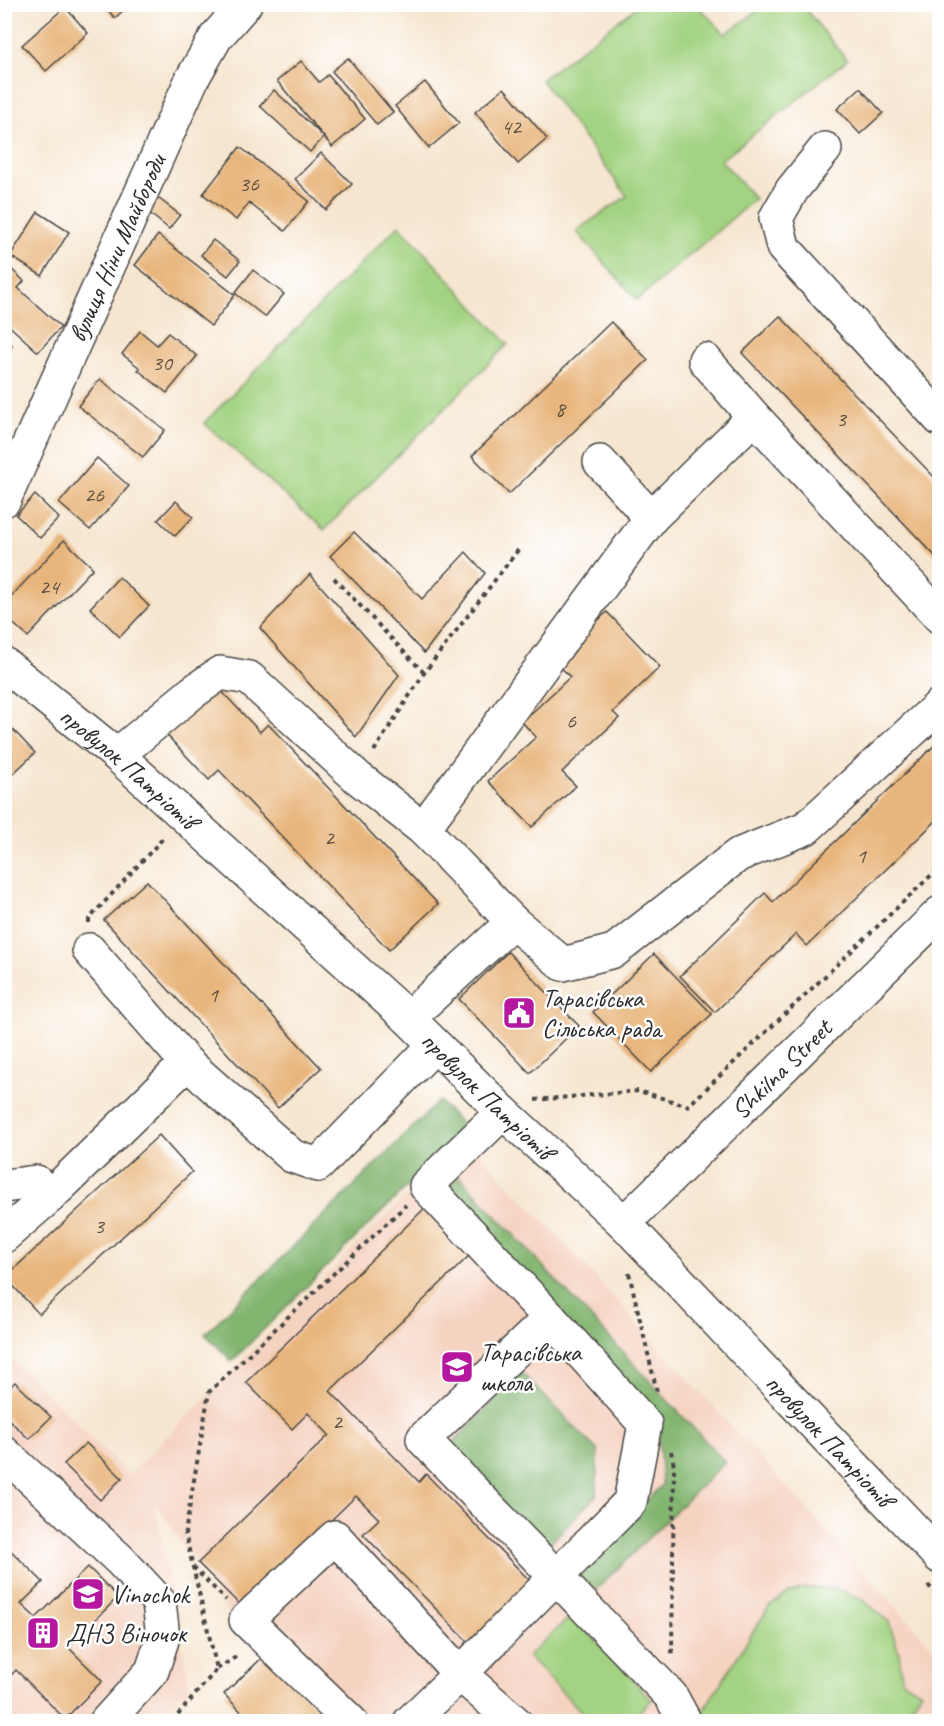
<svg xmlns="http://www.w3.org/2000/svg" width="944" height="1726" font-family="Caveat,sans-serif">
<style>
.built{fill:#f5d3c1}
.green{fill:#a3d382;stroke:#677f56;stroke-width:1.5}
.forest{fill:#82b570;stroke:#56704e;stroke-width:1.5}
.building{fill:#e8b57b}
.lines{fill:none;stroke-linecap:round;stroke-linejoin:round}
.minor-casing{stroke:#494744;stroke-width:36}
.path{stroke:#494744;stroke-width:4;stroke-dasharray:4.5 4.5;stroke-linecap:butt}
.minor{stroke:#fff;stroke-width:33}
.labels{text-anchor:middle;stroke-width:5;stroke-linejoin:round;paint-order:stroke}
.number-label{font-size:22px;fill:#5a4e3f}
.street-label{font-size:26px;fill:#2b2b2b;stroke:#fff}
.poi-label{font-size:26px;fill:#2b2b2b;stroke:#fff;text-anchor:start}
</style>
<rect width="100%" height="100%" fill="#fff"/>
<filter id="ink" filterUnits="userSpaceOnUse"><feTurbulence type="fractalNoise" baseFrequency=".0167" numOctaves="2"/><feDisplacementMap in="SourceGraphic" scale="12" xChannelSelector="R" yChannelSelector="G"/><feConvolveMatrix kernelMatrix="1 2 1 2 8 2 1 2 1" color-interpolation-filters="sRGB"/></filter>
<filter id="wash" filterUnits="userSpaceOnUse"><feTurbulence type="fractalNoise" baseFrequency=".008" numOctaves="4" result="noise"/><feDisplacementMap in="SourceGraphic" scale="24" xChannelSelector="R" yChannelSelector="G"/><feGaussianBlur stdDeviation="1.35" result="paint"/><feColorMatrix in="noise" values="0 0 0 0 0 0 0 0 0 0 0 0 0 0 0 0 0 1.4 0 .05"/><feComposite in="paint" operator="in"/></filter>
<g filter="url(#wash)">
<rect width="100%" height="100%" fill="#f6e6d0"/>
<polygon class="built" points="464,1137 579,1259 939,1654 939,1693 921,1722 357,1721 233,1619 154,1502 190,1687 157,1721 5,1721 4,1351 129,1475"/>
<g class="green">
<polygon points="639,5 697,5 725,34 766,5 802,5 847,60 721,160 755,199 637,300 576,231 627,196 541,80"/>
<polygon points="399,225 508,344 324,530 204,423"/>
<polygon points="805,1588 837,1589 862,1599 889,1622 899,1653 902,1680 921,1692 902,1721 696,1722 769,1607 788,1593"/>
<polygon points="572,1615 652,1700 629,1721 590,1721 528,1656"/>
</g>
<g class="forest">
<polygon points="439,1101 466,1128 232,1361 205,1334"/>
<polygon points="460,1177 725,1462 590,1596 570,1577 662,1485 658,1428 442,1191"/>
<polygon points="521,1372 598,1451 596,1496 541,1552 446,1450"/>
</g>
<g id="blocks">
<g class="building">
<polygon points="102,4 130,4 115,18"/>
<polygon points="65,7 88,33 46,71 22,45"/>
<polygon points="348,58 393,112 377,125 332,71"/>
<polygon points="301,61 319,82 328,75 365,119 332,147 324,137 310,152 260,106 274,90 324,137 277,81"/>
<polygon points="425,82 459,123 429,148 395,106"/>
<polygon points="504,88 547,139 518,164 475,112"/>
<polygon points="860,88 883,113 860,134 837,109"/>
<polygon points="240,147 309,201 285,231 249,203 236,220 203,194"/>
<polygon points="321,153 352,184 326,210 295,179"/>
<polygon points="154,195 180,215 169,229 143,208"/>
<polygon points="38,212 69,232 42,276 10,256"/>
<polygon points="158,235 235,295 211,326 135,265"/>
<polygon points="213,240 240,261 228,276 201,255"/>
<polygon points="4,262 24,281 18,288 61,327 38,352 4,321"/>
<polygon points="253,270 284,294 265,317 235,293"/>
<polygon points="780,316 940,483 940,561 742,353"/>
<polygon points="611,322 648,360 509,494 472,456"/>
<polygon points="140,331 157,345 168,333 197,356 167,393 138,370 140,368 122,354"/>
<polygon points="4,339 12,345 4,355"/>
<polygon points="100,379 165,430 143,457 78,406"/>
<polygon points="97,458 129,486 90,530 59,503"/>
<polygon points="35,495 59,518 40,538 16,515"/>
<polygon points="176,501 193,517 175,536 158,520"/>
<polygon points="354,532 422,599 466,552 485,573 424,653 330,556"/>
<polygon points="64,540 93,568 28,637 4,615 4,604"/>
<polygon points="310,574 399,675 356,737 260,628"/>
<polygon points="119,577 149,606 120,637 90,608"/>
<polygon points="607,612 660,667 613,712 619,718 562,772 576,786 532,827 488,781 536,737 522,722 570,677 555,661"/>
<polygon points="213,682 260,732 268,724 438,904 389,950 219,770 209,780 162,730"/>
<polygon points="4,720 35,753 4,782"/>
<polygon points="940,740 940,817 807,946 796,934 715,1012 680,976 765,893 773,902"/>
<polygon points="147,881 321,1068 278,1108 104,920"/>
<polygon points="508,952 579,1026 530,1073 459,999"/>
<polygon points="654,954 712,1014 651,1072 593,1012"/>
<polygon points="159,1135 192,1172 39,1314 5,1277"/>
<polygon points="428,1205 473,1252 330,1391 419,1482 426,1474 532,1583 470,1644 363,1534 379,1519 356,1496 242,1607 198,1563 329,1435 308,1413 292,1429 246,1382"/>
<polygon points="15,1382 51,1417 29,1439 4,1415 4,1393"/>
<polygon points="86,1443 122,1478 100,1500 64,1464"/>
<polygon points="4,1544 43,1582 21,1604 36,1618 88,1567 118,1597 68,1647 102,1681 65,1719 16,1670 4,1682"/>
<polygon points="265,1655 330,1722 251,1722 224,1694"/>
</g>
</g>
</g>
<g filter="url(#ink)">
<use href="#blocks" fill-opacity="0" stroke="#494744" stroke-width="1.5"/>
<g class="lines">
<defs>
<g id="minor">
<polyline points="825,149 792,190 776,218 783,247 940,419"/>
<polyline points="705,360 754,417"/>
<path id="s1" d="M4 500 192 79 216 37 245 4"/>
<polyline points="651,518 754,417 940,617"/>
<path id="s2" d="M4 664 117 755 408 1018 503 1112 624 1223 940 1557"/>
<polyline points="117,755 193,692 220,673 249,678 357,777 423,829 513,922 408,1018"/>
<polyline points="423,829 651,518 600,462"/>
<polyline points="513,922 563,964 614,951 738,855 806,828 940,705"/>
<polyline points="89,950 187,1063"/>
<polyline points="4,1186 36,1182 50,1196"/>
<path id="s3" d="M624 1223 940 913"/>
<polyline points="4,1236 50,1196 187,1063 292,1156 318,1165 434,1046"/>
<polyline points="550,1318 423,1439 671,1696 684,1720"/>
<polyline points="4,1453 120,1560 159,1602 163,1637 152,1671 106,1722"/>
<polyline points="351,1722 246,1620 335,1537 460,1674 630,1502 645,1424 550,1318 426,1186 503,1112"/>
<polyline points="410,1722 460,1674 515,1722"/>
</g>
</defs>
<use href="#minor" class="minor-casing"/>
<g class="path">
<polyline points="334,578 424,673"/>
<polyline points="374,751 424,673 518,550"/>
<polyline points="89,923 89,919 165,836"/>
<polyline points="535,1100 639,1091 688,1106 940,867"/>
<polyline points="629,1273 657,1392"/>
<polyline points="671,1451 674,1466 672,1654"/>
<polyline points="193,1567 226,1600"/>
<polyline points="928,1585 940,1598"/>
<polyline points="217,1669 239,1655"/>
<polyline points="172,1722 217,1669 185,1533 209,1392 406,1205"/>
</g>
<use href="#minor" class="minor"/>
</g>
</g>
<defs>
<symbol id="civic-square" viewBox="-11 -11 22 22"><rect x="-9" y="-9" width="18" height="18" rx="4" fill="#b5179e" stroke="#fff"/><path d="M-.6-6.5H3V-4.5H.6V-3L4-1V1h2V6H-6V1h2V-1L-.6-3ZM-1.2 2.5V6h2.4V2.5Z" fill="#fff"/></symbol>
<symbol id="school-square" viewBox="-11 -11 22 22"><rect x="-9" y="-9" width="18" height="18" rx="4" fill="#b5179e" stroke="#fff"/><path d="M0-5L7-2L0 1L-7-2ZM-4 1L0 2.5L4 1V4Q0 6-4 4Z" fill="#fff"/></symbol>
<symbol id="building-square" viewBox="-11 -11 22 22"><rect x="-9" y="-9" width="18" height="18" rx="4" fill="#b5179e" stroke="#fff"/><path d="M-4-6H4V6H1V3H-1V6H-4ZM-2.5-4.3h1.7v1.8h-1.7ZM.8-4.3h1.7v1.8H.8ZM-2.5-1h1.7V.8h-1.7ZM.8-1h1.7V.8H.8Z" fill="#fff"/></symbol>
</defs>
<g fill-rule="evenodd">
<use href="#civic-square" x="500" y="994" width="38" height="38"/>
<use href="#school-square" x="438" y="1348" width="38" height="38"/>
<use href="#school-square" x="69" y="1575" width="38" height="38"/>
<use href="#building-square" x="24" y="1614" width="38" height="38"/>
</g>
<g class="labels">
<g class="number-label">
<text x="511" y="134">42</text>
<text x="249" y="191">36</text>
<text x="162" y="370">30</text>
<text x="560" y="416">8</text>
<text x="841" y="426">3</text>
<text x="94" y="502">26</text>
<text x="49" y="594">24</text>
<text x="571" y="728">6</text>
<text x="329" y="845">2</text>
<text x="861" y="863">1</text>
<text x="213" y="1002">1</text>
<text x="99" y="1233">3</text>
<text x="337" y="1429">2</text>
</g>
<g class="street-label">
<text dy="9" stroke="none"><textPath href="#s1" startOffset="276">вулиця Ніни Майбороди</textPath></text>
<text dy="9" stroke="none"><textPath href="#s2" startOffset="162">провулок Патріотів</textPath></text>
<text dy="9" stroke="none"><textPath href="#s3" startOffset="220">Shkilna Street</textPath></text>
<text dy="9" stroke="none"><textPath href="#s2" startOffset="648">провулок Патріотів</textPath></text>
<text dy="9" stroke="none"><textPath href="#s2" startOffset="1134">провулок Патріотів</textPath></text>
</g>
<g class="poi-label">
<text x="542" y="1007">Тарасівська<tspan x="542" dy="30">Сільська рада</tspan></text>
<text x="480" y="1361">Тарасівська<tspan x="480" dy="30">школа</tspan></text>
<text x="111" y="1603">Vinochok</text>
<text x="66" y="1642">ДНЗ Віночок</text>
</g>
</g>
<rect width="944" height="1726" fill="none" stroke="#fff" stroke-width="24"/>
</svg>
